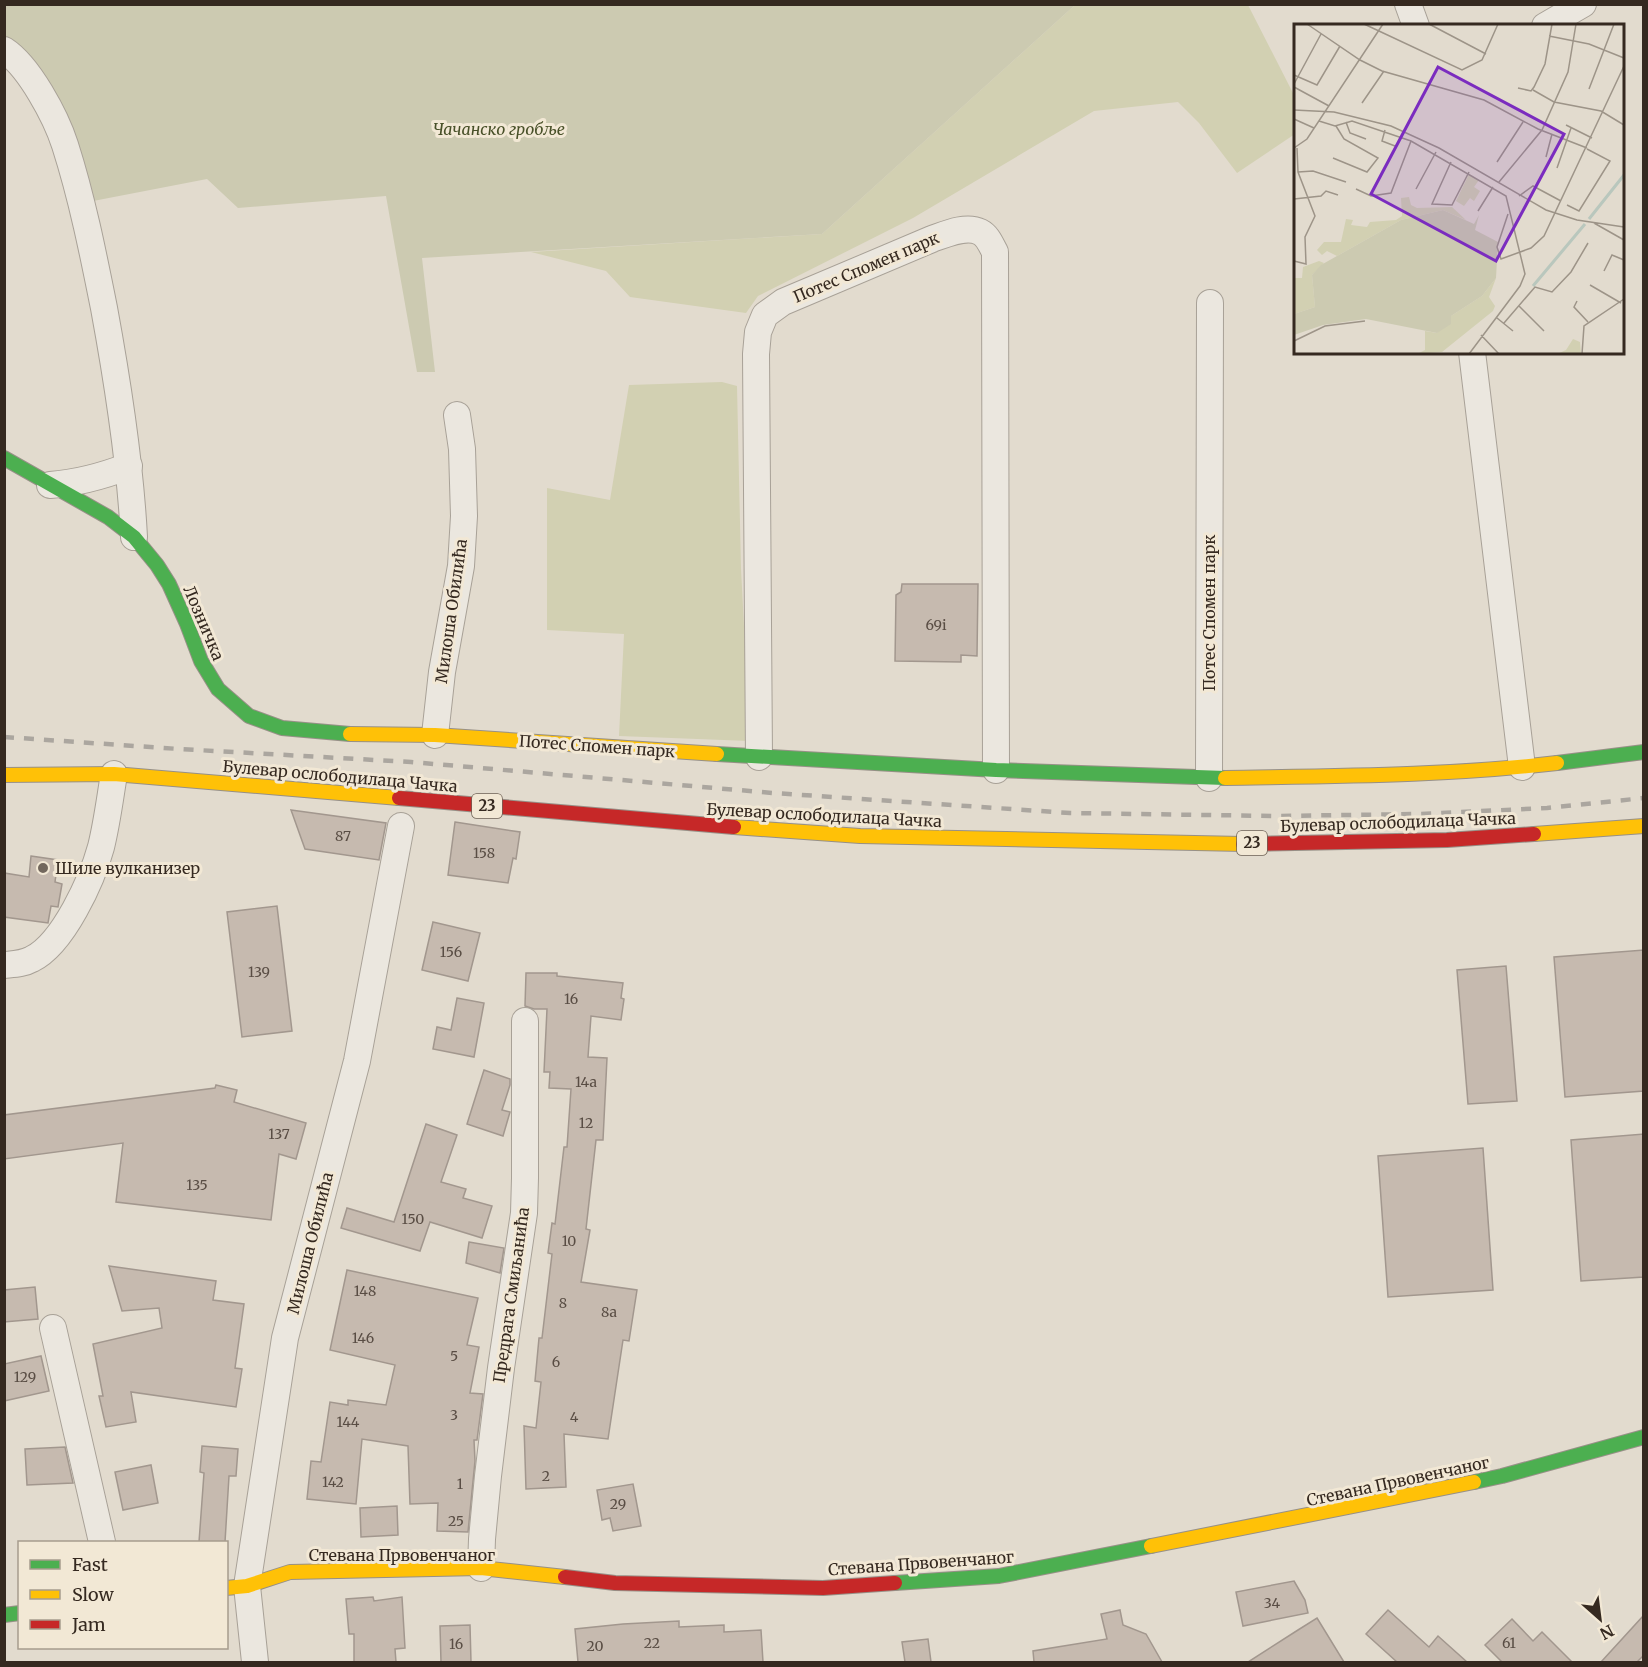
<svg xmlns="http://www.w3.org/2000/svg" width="1648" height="1667" font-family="Merriweather,serif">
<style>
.green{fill:#d2d0b2}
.cemetery{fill:#cccab1}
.building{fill:#c6baaf;stroke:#a2978e;stroke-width:1.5}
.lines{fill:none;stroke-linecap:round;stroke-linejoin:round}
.street-casing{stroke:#a8a197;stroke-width:28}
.fast-casing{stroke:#979087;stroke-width:16}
.slow-casing{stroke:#979087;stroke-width:16}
.jam-casing{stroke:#979087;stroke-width:16}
.street{stroke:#ebe7df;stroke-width:26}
.fast{stroke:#4caf50;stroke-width:14}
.slow{stroke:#ffc107;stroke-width:14}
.jam{stroke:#c62828;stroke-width:14}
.rail{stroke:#aba69f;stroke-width:4.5;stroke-dasharray:10 10;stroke-linecap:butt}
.poi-dot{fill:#72675d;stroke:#f2e8d5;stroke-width:2}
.labels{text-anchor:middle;stroke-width:6;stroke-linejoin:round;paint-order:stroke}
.number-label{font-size:14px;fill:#594d44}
.shield{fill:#f2e8d5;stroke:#6e6256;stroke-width:1.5}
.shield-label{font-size:15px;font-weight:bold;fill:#352920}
.park-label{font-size:16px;font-style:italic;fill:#485028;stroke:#f2e8d5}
.street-label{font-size:16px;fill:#352920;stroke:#f2e8d5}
.poi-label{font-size:16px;fill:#352920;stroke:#f2e8d5;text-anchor:start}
.inset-river{fill:none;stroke:#b9c7bd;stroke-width:3}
.inset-road{fill:none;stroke:#9d9488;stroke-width:1.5}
.view{fill:#7b2cbf;fill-opacity:0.15;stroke:#7b2cbf;stroke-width:3}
.inset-edge{fill:none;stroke:#352920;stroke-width:3}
</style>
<rect width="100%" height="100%" fill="#e2dbce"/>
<g class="green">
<polygon points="1075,5 1248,5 1295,97 1295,134 1237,173 1199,123 1178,102 1094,111 913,218 758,296 746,313 630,297 606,271 531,252 822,234"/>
<polygon points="722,382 737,386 741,569 750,741 619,736 624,634 547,630 547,488 610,500 629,385"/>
</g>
<polygon class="cemetery" points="4,5 1075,5 822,234 422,258 435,372 417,372 386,196 238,208 207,179 88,202 28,63 5,37"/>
<g class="building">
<polygon points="902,584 978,584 977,656 961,655 961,662 895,661 896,595 901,592"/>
<polygon points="291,810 386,823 379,860 305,849"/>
<polygon points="455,822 520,832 516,859 513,858 508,883 448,875"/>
<polygon points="31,856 58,860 55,882 62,884 58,907 51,906 48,923 4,917 4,873 29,877"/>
<polygon points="277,906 292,1031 242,1037 227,912"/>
<polygon points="433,922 480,933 468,981 422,970"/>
<polygon points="1644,950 1644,1091 1565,1097 1554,957"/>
<polygon points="1506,966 1517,1101 1468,1104 1457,970"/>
<polygon points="526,973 557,973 557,976 623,983 621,998 624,999 621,1020 591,1016 588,1057 607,1058 603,1140 596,1140 586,1229 590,1230 581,1282 637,1290 629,1341 623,1340 608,1439 564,1434 566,1487 526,1489 524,1426 536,1428 541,1382 535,1381 539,1338 542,1338 552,1254 548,1253 552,1223 555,1224 564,1147 567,1147 571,1089 549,1088 550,1072 544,1072 547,1009 534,1009 525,1006"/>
<polygon points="457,998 484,1003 474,1057 433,1049 437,1027 451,1030"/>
<polygon points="484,1070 510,1079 510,1085 502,1110 510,1112 503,1136 467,1124"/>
<polygon points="216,1085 237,1090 234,1102 306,1123 296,1159 279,1154 271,1220 116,1202 123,1143 4,1159 4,1115 215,1088"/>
<polygon points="426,1124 457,1135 441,1182 466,1189 463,1198 492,1206 482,1238 430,1222 420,1251 341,1228 347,1208 394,1222"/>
<polygon points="1644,1134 1644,1277 1581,1281 1571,1140"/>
<polygon points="1483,1148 1493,1290 1388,1297 1378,1156"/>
<polygon points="469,1242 504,1248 500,1273 466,1263"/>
<polygon points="109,1266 216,1281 213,1300 244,1304 235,1368 242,1369 236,1407 131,1392 136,1422 106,1427 99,1396 103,1396 93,1344 162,1328 159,1308 122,1311"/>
<polygon points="347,1270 478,1298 467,1345 479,1347 470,1393 483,1394 477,1440 474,1440 475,1461 468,1532 437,1531 438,1503 410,1504 408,1446 362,1439 356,1504 307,1499 311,1461 321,1462 330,1402 348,1405 348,1400 386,1405 395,1365 330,1350"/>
<polygon points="35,1287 38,1319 4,1322 4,1290"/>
<polygon points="41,1356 49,1391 4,1401 4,1364"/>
<polygon points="202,1446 238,1449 236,1476 229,1476 225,1542 199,1542 204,1473 200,1472"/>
<polygon points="65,1447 73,1483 27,1485 25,1449"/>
<polygon points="151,1465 158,1503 123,1510 115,1472"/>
<polygon points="633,1484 641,1526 613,1531 610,1518 602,1520 597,1490"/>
<polygon points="397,1506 398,1535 361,1537 360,1508"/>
<polygon points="1294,1581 1305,1600 1308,1613 1243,1626 1236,1592"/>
<polygon points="373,1597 374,1601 402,1597 405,1648 395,1649 396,1662 354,1662 354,1634 349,1634 346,1599"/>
<polygon points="1120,1610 1123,1625 1146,1634 1162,1662 1034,1662 1033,1651 1107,1639 1101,1614"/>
<polygon points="1388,1610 1429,1647 1438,1636 1467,1662 1397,1662 1366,1634"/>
<polygon points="1644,1615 1644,1655 1637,1662 1601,1662"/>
<polygon points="1317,1618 1344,1662 1248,1662 1298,1630"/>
<polygon points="1512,1619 1533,1641 1542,1632 1572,1662 1502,1662 1485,1645"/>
<polygon points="679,1621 679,1627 724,1625 724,1632 761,1630 763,1662 578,1662 575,1629 623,1624"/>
<polygon points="470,1625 471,1662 441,1662 440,1626"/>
<polygon points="928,1639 931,1662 905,1662 902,1642"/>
</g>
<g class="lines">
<defs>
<g id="street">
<polyline points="1408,4 1416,26"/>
<polyline points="1545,26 1583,4"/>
<path d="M4 50C29 66 56 117 65 145 82 198 93 253 104 308 118 384 130 460 134 537"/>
<polyline points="1472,352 1522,767"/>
<path d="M50 485C78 483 103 476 129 466"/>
<polyline points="435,735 442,672 461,566 464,516 462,449 457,415"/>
<path d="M759 757 756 354 758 332 765 315 783 302 932 239C946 234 966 225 980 232 988 236 991 245 995 252L996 770"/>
<polyline points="1209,778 1210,303"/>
<path d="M4 965C14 964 23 964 32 959 63 944 92 880 101 847 107 823 110 798 114 774"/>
<polyline points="53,1328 102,1542"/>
<polyline points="481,1568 482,1539 488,1476 501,1368 524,1213 525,1178 525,1021"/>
<polyline points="255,1662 247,1586 285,1338 357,1061 401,826"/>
</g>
<g id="fast">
<polyline points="4,458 108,517 134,537 157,565 169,584 187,624 201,661 218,689 249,716 282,728 350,734"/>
<polyline points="717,754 996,770 1225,778"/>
<polyline points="1557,763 1644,752"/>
<polyline points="1474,1482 1502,1476 1644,1437"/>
<polyline points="895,1583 999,1576 1151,1546"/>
<polyline points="4,1615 20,1613"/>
</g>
<g id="slow">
<polyline points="350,734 435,735 717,754"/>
<polyline points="4,775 114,774 399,798"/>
<path d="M1225 778C1336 776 1447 776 1557 763"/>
<polyline points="734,827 860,836 1243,844"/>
<polyline points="1534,834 1644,826"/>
<polyline points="1151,1546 1474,1482"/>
<polyline points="226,1588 247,1586 290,1572 481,1568 565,1577"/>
</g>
<g id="jam">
<polyline points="399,798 734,827"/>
<polyline points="1243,844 1447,840 1534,834"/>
<polyline points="565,1577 615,1583 823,1588 895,1583"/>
</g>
</defs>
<use href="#street" class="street-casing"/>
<use href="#fast" class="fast-casing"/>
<use href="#slow" class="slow-casing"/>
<use href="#jam" class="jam-casing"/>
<use href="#street" class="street"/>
<use href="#fast" class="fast"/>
<use href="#slow" class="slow"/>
<use href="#jam" class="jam"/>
<polyline class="rail" points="4,737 179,749 411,762 773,793 1070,813 1275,816 1419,814 1547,808 1644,798"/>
</g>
<circle class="poi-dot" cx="43" cy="868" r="6"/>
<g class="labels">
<g class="number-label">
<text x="936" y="630">69i</text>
<text x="343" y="841">87</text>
<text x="484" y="858">158</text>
<text x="451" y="957">156</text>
<text x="259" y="977">139</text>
<text x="571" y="1004">16</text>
<text x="586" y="1087">14a</text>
<text x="586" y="1128">12</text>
<text x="279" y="1139">137</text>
<text x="197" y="1190">135</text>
<text x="413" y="1224">150</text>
<text x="569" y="1246">10</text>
<text x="365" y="1296">148</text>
<text x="563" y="1308">8</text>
<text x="609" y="1317">8a</text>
<text x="363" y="1343">146</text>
<text x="454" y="1361">5</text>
<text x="556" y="1367">6</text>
<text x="25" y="1382">129</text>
<text x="454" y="1420">3</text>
<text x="574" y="1422">4</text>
<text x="348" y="1427">144</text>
<text x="546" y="1481">2</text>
<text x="333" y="1487">142</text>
<text x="460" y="1489">1</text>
<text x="618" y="1509">29</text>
<text x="456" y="1526">25</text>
<text x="1272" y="1608">34</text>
<text x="652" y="1648">22</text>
<text x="1509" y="1648">61</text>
<text x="456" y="1649">16</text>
<text x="595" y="1651">20</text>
</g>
<g class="shield">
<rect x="472" y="794" width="30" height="24" rx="4.5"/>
<rect x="1237" y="831" width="30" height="24" rx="4.5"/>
</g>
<g class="shield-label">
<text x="487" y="811">23</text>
<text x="1252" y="848">23</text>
</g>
<g class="park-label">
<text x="499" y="135">Чачанско гробље</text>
</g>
<g class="street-label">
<text transform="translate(866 267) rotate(-23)" y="6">Потес Спомен парк</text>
<text transform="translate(451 611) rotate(-82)" y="6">Милоша Обилића</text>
<text transform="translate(1209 613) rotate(-90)" y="6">Потес Спомен парк</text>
<text transform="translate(204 623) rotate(67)" y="6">Лозничка</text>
<text transform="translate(597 746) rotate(4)" y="6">Потес Спомен парк</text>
<text transform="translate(340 776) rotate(5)" y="6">Булевар ослободилаца Чачка</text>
<text transform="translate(824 815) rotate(3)" y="6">Булевар ослободилаца Чачка</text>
<text transform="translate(1398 822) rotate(-2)" y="6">Булевар ослободилаца Чачка</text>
<text transform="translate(310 1243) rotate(-76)" y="6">Милоша Обилића</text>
<text transform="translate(511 1295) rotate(-82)" y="6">Предрага Смиљанића</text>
<text transform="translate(1398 1481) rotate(-12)" y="6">Стевана Првовенчаног</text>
<text x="402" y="1561">Стевана Првовенчаног</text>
<text transform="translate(921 1563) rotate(-4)" y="6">Стевана Првовенчаног</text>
</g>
<g class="poi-label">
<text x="55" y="874">Шиле вулканизер</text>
</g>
</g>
<g transform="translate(1294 24)">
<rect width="330" height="330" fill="#e2dbce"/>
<path d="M175 150 185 156 180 163 186 167 180 177 176 174 170 182 162 177ZM115 173 117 181 123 184 158 183 172 196 149 186 107 196 43 232 33 227 28 231 23 226 30 218H47L52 195 59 196 57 201 73 203 76 198 102 196 108 192 107 174ZM25 237 30 239 18 251 21 283 0 290V254H8L9 243ZM202 254 195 273 201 282 199 287 148 328 123 330 131 326V307L143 309 157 292 188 272ZM279 315 286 318 287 330H263L272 326Z" fill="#d2d0b2"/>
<path d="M149 186 180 200 185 191 181 206 204 218 202 254 188 272 157 292V300L143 309 72 295 29 301 0 311V290L21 283 18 251 27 241 107 196Z" fill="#cccab1"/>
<path class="inset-river" d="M295 195 330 151M239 262 291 200"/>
<path class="inset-road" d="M13 0 66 36 88 47 190 76 244 105 293 124M70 0 168 46 188 36 204 0M135 0 192 30M255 12 295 20 330 34M0 51 23 61 46 22M0 60 27 10M0 63 35 82M224 64 237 67 240 63 251 40 258 0M295 65 320 0M239 66 260 78 307 87 330 101M68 79 90 47M0 86 40 88 97 102 145 124 252 186 283 196 330 203M0 95 20 104M25 97 41 102 58 97 117 117 212 172 231 250 226 262 175 330M52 98 56 109 72 115M272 101 298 114M91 106 88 117 101 122M0 124 13 115 89 0M252 133 258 110M39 134 73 148 84 134 50 115 42 102M157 138 138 180 158 181 175 148M203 138 229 98M263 144 277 104M4 148 19 147 52 158M205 158 248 106 274 48 282 0M62 165 77 172 97 169 117 117M122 165 142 128M225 172 239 162 267 177M0 175 27 172 32 167 44 171M273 181 285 187 316 137 293 125M184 187 199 163M214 190 203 223 207 235 237 224 250 212 330 42M300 199 330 216M0 237 12 240 11 213 21 192 4 148 3 124M310 247 318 231 330 236M296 261 327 279M283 277 280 283 294 298M225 282 250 307M203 294 219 307M210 299 241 263 258 268 277 248 294 219M187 311 205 330M0 317 31 302 71 297M288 330 290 302 330 275"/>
<path class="view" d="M144 43 270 110 202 237 77 170Z"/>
<rect width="330" height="330" class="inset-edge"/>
</g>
<rect width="1648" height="1667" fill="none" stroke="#352920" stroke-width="12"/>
<rect x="18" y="1541" width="210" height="108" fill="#f2e8d5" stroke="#a69c8d" stroke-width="1.5"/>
<rect x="30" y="1560" width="30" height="9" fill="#4caf50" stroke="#a69c8d" stroke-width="1.5"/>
<text x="72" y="1571" font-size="18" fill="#352920">Fast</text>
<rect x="30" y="1590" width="30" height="9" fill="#ffc107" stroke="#a69c8d" stroke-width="1.5"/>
<text x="72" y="1601" font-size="18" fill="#352920">Slow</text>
<rect x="30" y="1620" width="30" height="9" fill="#c62828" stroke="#a69c8d" stroke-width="1.5"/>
<text x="72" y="1631" font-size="18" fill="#352920">Jam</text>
<g transform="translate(1600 1619) rotate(152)" stroke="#f2e8d5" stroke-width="4.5" paint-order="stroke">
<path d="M0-4.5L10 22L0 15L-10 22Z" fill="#352920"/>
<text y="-9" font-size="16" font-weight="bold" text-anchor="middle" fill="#352920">N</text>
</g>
</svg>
